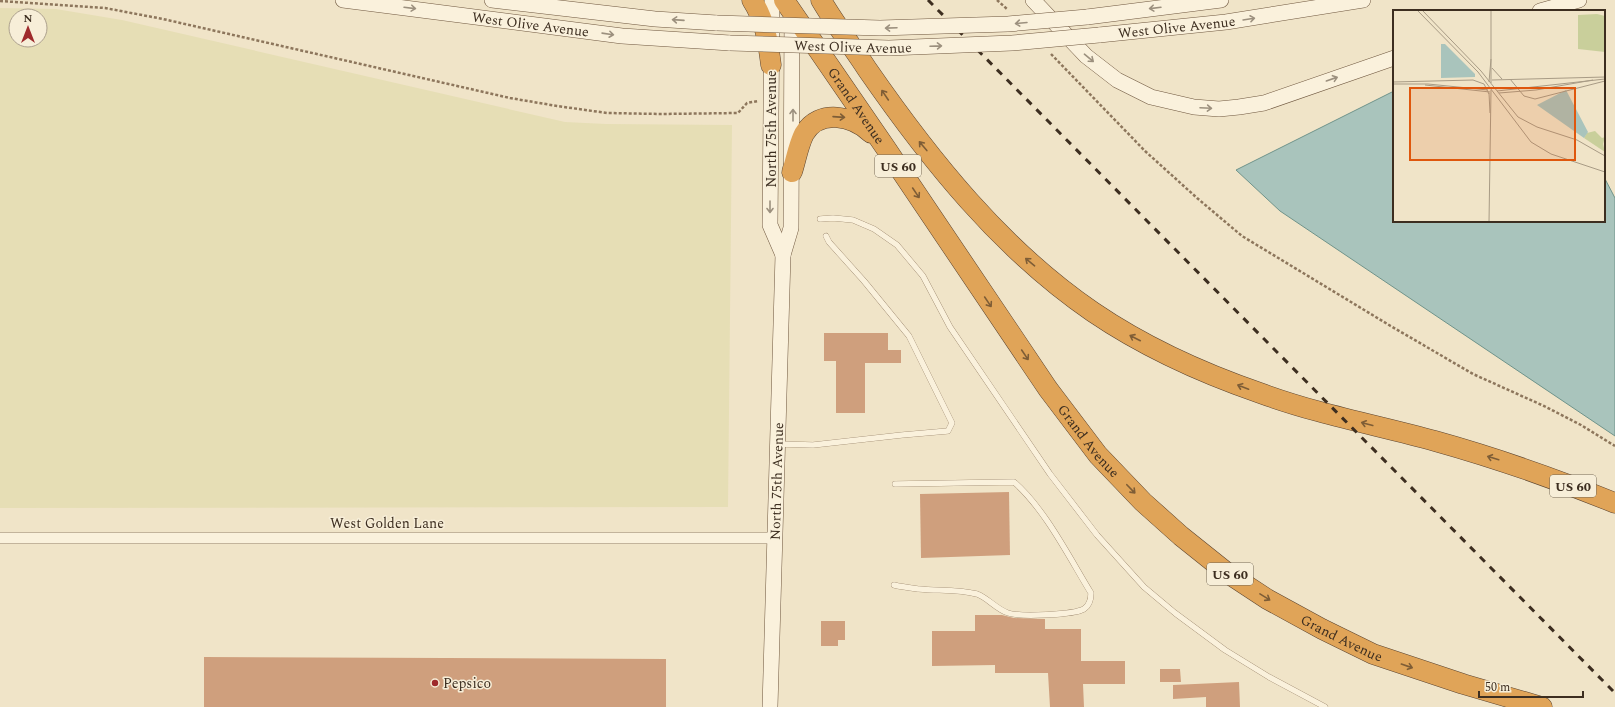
<svg xmlns="http://www.w3.org/2000/svg" width="1615" height="707" font-family="Spectral,serif">
<style>
.farmland{fill:#e6deb5;fill-rule:evenodd}
.water{fill:#a9c4bc;stroke:#6f938a}
.building{fill:#cf9f7d}
.lines{fill:none;stroke-linecap:round;stroke-linejoin:round}
.lane-casing{stroke:#8d765c;stroke-width:6}
.street-casing{stroke:#8d765c;stroke-width:12}
.secondary-casing{stroke:#6f573f;stroke-width:16}
.highway-casing{stroke:#5b4430;stroke-width:21}
.path{stroke:#8d765c;stroke-width:2.5;stroke-dasharray:3 2;stroke-linecap:butt}
.lane{stroke:#faf1dc;stroke-width:5.5}
.street{stroke:#faf1dc;stroke-width:11}
.secondary{stroke:#faf1dc;stroke-width:15}
.highway{stroke:#e0a458;stroke-width:20}
.rail{stroke:#3d2e20;stroke-width:3;stroke-dasharray:7 7;stroke-linecap:butt}
.secondary-bridge-casing{stroke:#6f573f;stroke-width:16;stroke-linecap:butt}
.secondary-bridge{stroke:#faf1dc;stroke-width:15}
.oneway{stroke:#9c907e}
.oneway2{stroke:#7e5d36}
.poi-dot{fill:#9e2a2b;stroke:#f7eed8;stroke-width:1.5}
.labels{text-anchor:middle;stroke-width:3;stroke-linejoin:round;paint-order:stroke}
.shield{fill:#f7eed8;stroke:#756857;stroke-width:1}
.shield-label{font-size:13px;font-weight:bold;fill:#3d2e20}
.street-label{font-size:14px;fill:#3d2e20;stroke:#f7eed8}
.poi-label{font-size:14px;fill:#3d2e20;stroke:#f7eed8;text-anchor:start}
.inset-road{fill:none;stroke:#a89b85;stroke-width:1}
.view{fill:#df570d;fill-opacity:0.15;stroke:#df570d;stroke-width:2}
.inset-edge{fill:none;stroke:#3d2e20;stroke-width:2}
</style>
<rect width="100%" height="100%" fill="#f0e4c8"/>
<path class="farmland" d="M0 8 56 9 122 20 565 122 606 124 732 125 728 507 0 508ZM16 16H40V40H16Z"/>
<polygon class="water" points="1394,91 1394,221 1604,221 1604,177 1615,198 1615,436 1280,211 1236,170"/>
<g class="building">
<polygon points="824,333 888,333 888,350 901,350 901,363 865,363 865,413 836,413 836,361 824,361"/>
<polygon points="1009,492 1010,555 921,558 920,494"/>
<polygon points="975,615 1002,615 1014,618 1045,619 1045,629 1081,629 1081,661 1125,661 1125,684 1083,684 1084,707 1050,707 1048,673 995,673 995,665 932,666 932,631 975,631"/>
<polygon points="821,621 845,621 845,640 838,640 838,646 821,646"/>
<polygon points="204,657 666,659 666,707 204,707"/>
<polygon points="1160,669 1180,669 1181,682 1160,682"/>
<polygon points="1239,682 1240,707 1206,707 1206,697 1173,699 1173,685"/>
</g>
<g class="lines">
<defs>
<g id="lane">
<polyline points="820,219 833,218 853,220 874,229 897,245 923,276 950,327 1050,474 1097,535 1144,587 1175,613 1225,650 1269,677 1325,707"/>
<polyline points="778,444 813,445 902,435 948,431 952,423 909,336 864,281 829,242 826,236"/>
<path d="M894 585C902 587 911 588 919 589 938 591 957 589 977 594 988 598 996 609 1008 613 1020 617 1073 615 1084 609 1090 605 1091 599 1091 593 1069 557 1045 509 1014 482L895 484"/>
</g>
<polyline id="street" points="0,538 775,538"/>
<g id="secondary">
<path id="s1" d="M343 0 622 36 730 43"/>
<polyline points="492,0 655,19 717,23"/>
<polyline points="772,0 770,225 783,255"/>
<polyline points="1033,0 1086,56 1117,80 1151,97 1194,107 1219,109 1239,107 1264,103 1394,58"/>
<polyline points="1540,11 1579,0"/>
<polyline points="1087,17 1221,0"/>
<path id="s2" d="M1099 35 1226 22 1363 0"/>
<path id="s3" d="M770 707 783 255 791 228 792 13"/>
</g>
<g id="highway">
<path d="M752 0C765 20 768 41 771 65"/>
<path id="s4" d="M784 0 885 147 1048 389 1098 455 1143 502 1181 536 1226 572 1267 599 1322 629 1373 654 1463 684 1542 707"/>
<path d="M821 0C835 24 852 46 867 69 930 160 1001 249 1093 312 1143 346 1202 373 1260 393 1317 414 1376 425 1435 441 1496 458 1556 479 1615 503"/>
<path d="M792 172C796 160 798 146 804 134 819 108 853 116 871 133"/>
</g>
</defs>
<use href="#lane" class="lane-casing"/>
<use href="#street" class="street-casing"/>
<use href="#secondary" class="secondary-casing"/>
<use href="#highway" class="highway-casing"/>
<g class="path">
<polyline points="997,0 1007,9"/>
<polyline points="0,1 105,8 163,19 510,98 557,106 607,113 661,114 738,113 747,103 758,101"/>
<polyline points="1051,54 1145,151 1197,198 1242,236 1389,325 1473,374 1544,406 1581,425 1615,446"/>
</g>
<use href="#lane" class="lane"/>
<use href="#street" class="street"/>
<use href="#secondary" class="secondary"/>
<use href="#highway" class="highway"/>
<polyline class="rail" points="928,0 1615,693"/>
<defs>
<g id="secondary-bridge">
<polyline points="717,23 880,28 1008,24 1087,17"/>
<path id="s5" d="M730 43 889 48 1012 43 1099 35"/>
</g>
</defs>
<use href="#secondary-bridge" class="secondary-bridge-casing"/>
<use href="#secondary-bridge" class="secondary-bridge"/>
</g>
<defs><path id="oneway-shaft" d="M-6 0H5M1.5-3L5.5 0L1.5 3" fill="none" stroke-width="1.6" stroke-linecap="round" stroke-linejoin="round"/></defs>
<g class="oneway">
<use href="#oneway-shaft" transform="translate(410 8) rotate(7)"/>
<use href="#oneway-shaft" transform="translate(1155 8) rotate(173)"/>
<use href="#oneway-shaft" transform="translate(1249 19) rotate(-9)"/>
<use href="#oneway-shaft" transform="translate(678 20) rotate(-176)"/>
<use href="#oneway-shaft" transform="translate(1021 23) rotate(175)"/>
<use href="#oneway-shaft" transform="translate(891 28) rotate(178)"/>
<use href="#oneway-shaft" transform="translate(608 34) rotate(8)"/>
<use href="#oneway-shaft" transform="translate(936 46) rotate(-2)"/>
<use href="#oneway-shaft" transform="translate(1089 58) rotate(40)"/>
<use href="#oneway-shaft" transform="translate(1332 79) rotate(-19)"/>
<use href="#oneway-shaft" transform="translate(1206 108) rotate(3)"/>
<use href="#oneway-shaft" transform="translate(793 115) rotate(-90)"/>
<use href="#oneway-shaft" transform="translate(770 207) rotate(90)"/>
</g>
<g class="oneway2">
<use href="#oneway-shaft" transform="translate(885 95) rotate(-124)"/>
<use href="#oneway-shaft" transform="translate(839 117) rotate(4)"/>
<use href="#oneway-shaft" transform="translate(923 146) rotate(-130)"/>
<use href="#oneway-shaft" transform="translate(916 193) rotate(56)"/>
<use href="#oneway-shaft" transform="translate(1030 262) rotate(-140)"/>
<use href="#oneway-shaft" transform="translate(988 302) rotate(56)"/>
<use href="#oneway-shaft" transform="translate(1135 338) rotate(-153)"/>
<use href="#oneway-shaft" transform="translate(1025 355) rotate(56)"/>
<use href="#oneway-shaft" transform="translate(1243 387) rotate(-159)"/>
<use href="#oneway-shaft" transform="translate(1367 424) rotate(-165)"/>
<use href="#oneway-shaft" transform="translate(1493 458) rotate(-163)"/>
<use href="#oneway-shaft" transform="translate(1131 489) rotate(46)"/>
<use href="#oneway-shaft" transform="translate(1265 597) rotate(32)"/>
<use href="#oneway-shaft" transform="translate(1407 666) rotate(19)"/>
</g>
<circle class="poi-dot" cx="435" cy="683" r="4"/>
<g class="labels">
<g class="shield">
<rect x="875" y="155" width="46" height="22" rx="3"/>
<rect x="1550" y="475" width="46" height="22" rx="3"/>
<rect x="1207" y="563" width="46" height="22" rx="3"/>
</g>
<g class="shield-label">
<text x="898" y="171">US 60</text>
<text x="1573" y="491">US 60</text>
<text x="1230" y="579">US 60</text>
</g>
<g class="street-label">
<text dy="5" stroke="none"><textPath href="#s1" startOffset="189">West Olive Avenue</textPath></text>
<text dy="5" stroke="none"><textPath href="#s2" startOffset="78">West Olive Avenue</textPath></text>
<text dy="5" stroke="none"><textPath href="#s5" startOffset="123">West Olive Avenue</textPath></text>
<text dy="5" stroke="none"><textPath href="#s4" startOffset="128">Grand Avenue</textPath></text>
<text transform="translate(771 129) rotate(-90)" y="5">North 75th Avenue</text>
<text dy="5" stroke="none"><textPath href="#s4" startOffset="536">Grand Avenue</textPath></text>
<text dy="5" stroke="none"><textPath href="#s3" startOffset="226">North 75th Avenue</textPath></text>
<text x="387" y="528">West Golden Lane</text>
<text dy="5" stroke="none"><textPath href="#s4" startOffset="860">Grand Avenue</textPath></text>
</g>
<g class="poi-label">
<text x="443" y="688">Pepsico</text>
</g>
</g>
<g transform="translate(1393 10)">
<rect width="212" height="212" fill="#f0e4c8"/>
<path d="M204 4 212 6V42L185 39V5ZM202 121 209 128 212 127 210 134 212 142 191 128 194 123Z" fill="#c9cf9b"/>
<path d="M48 34H52L82 64V67L48 68ZM173 80 195 122 191 128 144 95Z" fill="#a9c4bc"/>
<path class="inset-road" d="M24 0 85 62 138 132 158 144 212 162M29 0 88 61 125 107 144 117 184 130 212 146M98 0V73M99 58 109 69M117 69 131 86 142 89 212 71M80 70 91 74 96 84M99 70 212 67M0 72 80 70M96 72 98 49M0 74H35L95 80M32 75 97 82M104 81 212 69M96 83 97 103M106 83 143 80 200 70M96 212 98 80"/>
<path class="view" d="M17 78H182V150H17Z"/>
<rect width="212" height="212" class="inset-edge"/>
</g>
<g transform="translate(28 28)"><circle r="19" fill="#f7eed8" stroke="#ada18e"/>
<path d="M0-3L7 15L0 10L-7 15Z" fill="#9e2a2b"/>
<text y="-6" font-size="11" font-weight="bold" text-anchor="middle" fill="#3d2e20">N</text>
</g>
<path d="M1479 691v6h104v-6" fill="none" stroke="#3d2e20" stroke-width="2"/>
<text x="1485" y="691" font-size="12" fill="#3d2e20" stroke="#f7eed8" stroke-width="3" paint-order="stroke">50 m</text>
</svg>
